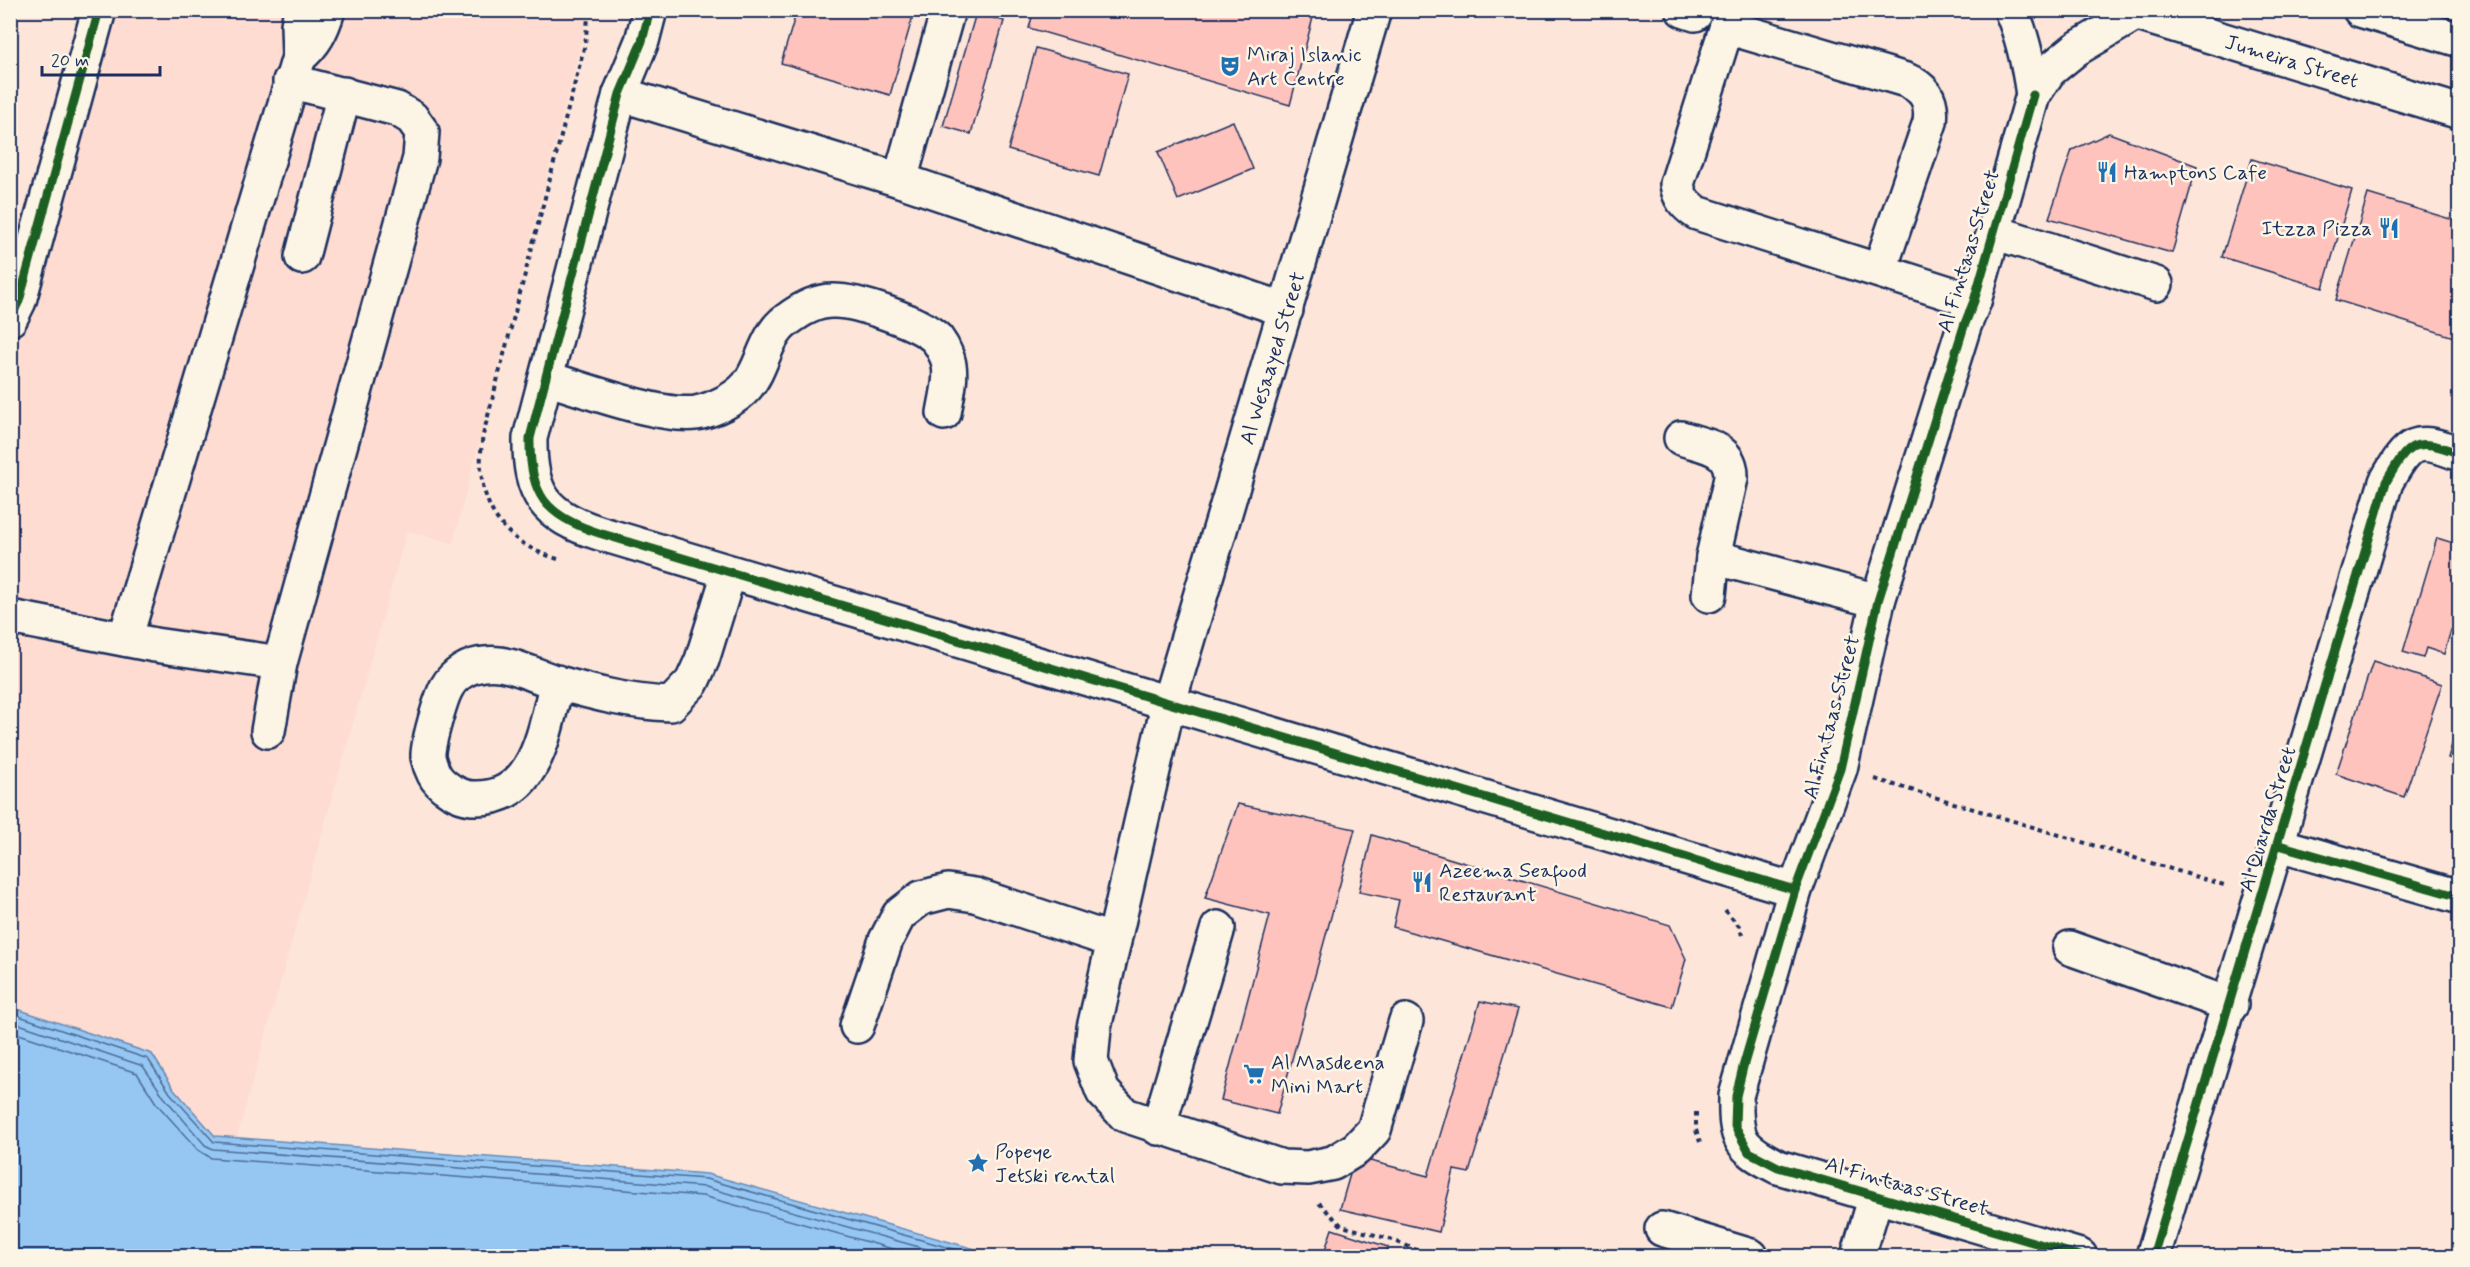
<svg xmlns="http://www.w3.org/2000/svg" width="2470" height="1267" font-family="Mynerve,sans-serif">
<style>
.built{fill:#fedcd1}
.water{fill:#96c7f2;stroke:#658ab7;stroke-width:1.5}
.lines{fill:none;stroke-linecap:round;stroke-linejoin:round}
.shore{stroke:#4c6c99;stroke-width:1.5}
.building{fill:#ffc3bd;stroke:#1b2f5e;stroke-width:1.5}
.minor-casing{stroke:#1b2f5e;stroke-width:38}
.major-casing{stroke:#1b2f5e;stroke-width:38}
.path{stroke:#1b2f5e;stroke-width:4;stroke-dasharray:4.5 4.5;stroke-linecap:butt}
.minor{stroke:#fcf5e5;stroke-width:33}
.major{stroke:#fcf5e5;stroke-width:33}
.cycleway-casing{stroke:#fcf5e5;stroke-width:13}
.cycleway{stroke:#1b5e20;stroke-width:9}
.labels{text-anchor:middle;stroke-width:5;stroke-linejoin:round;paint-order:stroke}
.poi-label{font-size:21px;fill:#1b2f5e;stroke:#fcf5e5;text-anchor:start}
.street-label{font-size:21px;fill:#1b2f5e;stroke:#fcf5e5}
</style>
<rect width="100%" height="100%" fill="#fde6d9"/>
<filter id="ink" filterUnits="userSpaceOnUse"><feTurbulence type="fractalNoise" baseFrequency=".0167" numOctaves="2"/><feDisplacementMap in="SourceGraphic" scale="12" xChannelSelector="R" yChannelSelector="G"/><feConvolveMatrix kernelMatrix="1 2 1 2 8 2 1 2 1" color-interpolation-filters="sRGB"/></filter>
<g filter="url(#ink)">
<polygon class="built" points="98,11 589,11 453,543 407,531 237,1137 215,1136 174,1089 152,1054 11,1007 11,303"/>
<polygon class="water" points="11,1007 152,1054 174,1089 215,1136 707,1174 1000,1256 11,1256"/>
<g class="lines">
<g class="shore">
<polyline points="10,1013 148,1059 170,1093 214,1142 706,1179 978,1256"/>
<polyline points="10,1021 143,1066 164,1097 205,1145 213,1149 705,1187 951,1256"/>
<polyline points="10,1031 137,1073 156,1103 198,1150 211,1158 703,1196 918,1256"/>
</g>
</g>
<g class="building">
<polygon points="797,10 895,10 913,16 890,95 781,63"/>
<polygon points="1034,10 1315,10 1290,105 1029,28"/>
<polygon points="976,13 1004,21 971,134 943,126"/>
<polygon points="1036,48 1128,74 1099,176 1008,150"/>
<polygon points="1233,121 1253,169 1178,200 1158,152"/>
<polygon points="2109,133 2197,166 2172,253 2049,218 2072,150"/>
<polygon points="2252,159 2352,190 2323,288 2222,257"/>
<polygon points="2368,194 2460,222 2460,339 2336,300"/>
<polygon points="2437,538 2460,545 2460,633 2451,630 2444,654 2426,648 2423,658 2403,652"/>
<polygon points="2373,661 2442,684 2404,797 2336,774"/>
<polygon points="2460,717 2460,761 2448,758"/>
<polygon points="1238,804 1355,829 1277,1114 1221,1100 1270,915 1205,898"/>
<polygon points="1372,835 1670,925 1686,959 1672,1007 1393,927 1399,900 1359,892"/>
<polygon points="1480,1001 1518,1009 1469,1173 1454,1170 1439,1232 1340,1209 1355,1157 1428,1176"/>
<polygon points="1332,1229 1388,1247 1385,1256 1323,1256"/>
</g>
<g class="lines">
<defs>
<g id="minor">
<path d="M650 10 642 41 620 94 530 438C529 494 545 516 599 533L1795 890"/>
<polyline points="1374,10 1168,705 1094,1028 1091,1061 1103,1092 1125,1115 1282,1167 1308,1168 1333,1163 1356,1149 1374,1130 1406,1021"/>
<polyline points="1683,10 1695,14"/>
<path d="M1732 10 1677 184C1679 198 1685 205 1697 213L1974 301"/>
<path d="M2011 10C2023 37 2029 66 2033 95"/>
<path d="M1727 27 1906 80C1925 88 1933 100 1930 122L1880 269"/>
<path d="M299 57C315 44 322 30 328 10"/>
<polyline points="620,94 900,180 1286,310"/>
<polyline points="900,180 948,10"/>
<polyline points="1994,232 2156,284"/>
<polyline points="302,257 344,94"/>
<polyline points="10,319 19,301 99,10"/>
<path d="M546 378C582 389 661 418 696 413 713 410 736 399 747 386 763 368 765 335 787 320 800 310 815 301 832 301 856 300 920 322 937 339 940 343 944 350 946 355 954 372 947 395 944 413"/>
<path d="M1681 438C1705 446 1732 447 1731 478L1713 557 1709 595"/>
<polyline points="1713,557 1878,601"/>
<polyline points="10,617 155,645 280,663"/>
<polyline points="125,639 299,57 298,25 301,10"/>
<path d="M557 682C544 731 537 801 472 798 458 797 440 786 434 774 432 770 429 762 428 757 427 745 441 697 447 687 454 674 470 665 485 664 508 661 533 675 555 682 593 693 631 703 671 704L692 682 702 660 729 573"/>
<polyline points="268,731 280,663 420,158 422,132 412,118 397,109 290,81"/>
<polyline points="2279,845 2460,897"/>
<polyline points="2070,948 2231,1005"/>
<polyline points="857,1026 886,940 899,915 921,898 948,891 975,895 1114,941"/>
<polyline points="1158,1128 1218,928"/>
<polyline points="1662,1229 1751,1256"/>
<polyline points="1858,1256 1876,1196"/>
<path d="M2080 1256 1778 1167C1739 1147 1735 1140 1736 1096L1795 890 1840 769 1878 601 1964 326 1974 301 2033 95 2049 71 2076 49 2135 14"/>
<path d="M2153 1256 2386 482C2409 442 2414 436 2460 454"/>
</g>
<g id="major">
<polyline points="2125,10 2460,112"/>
<polyline points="2360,10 2460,40"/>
</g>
</defs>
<use href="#minor" class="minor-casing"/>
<use href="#major" class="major-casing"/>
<g class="path">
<path d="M558 559C496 541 473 496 483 435L585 44 589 10"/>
<polyline points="1875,779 2227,886"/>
<polyline points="1725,910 1739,926 1742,935"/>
<polyline points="1696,1112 1696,1130 1700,1142"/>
<polyline points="1319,1203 1342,1226 1390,1239 1431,1256"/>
</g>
<use href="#minor" class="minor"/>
<use href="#major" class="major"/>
<defs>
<g id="cycleway">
<path d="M650 10 642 41 620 94 530 438C529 494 545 516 599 533L1795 890"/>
<polyline points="2033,95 1974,301 1964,326 1878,601 1840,769 1795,890 1743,1067 1736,1096 1735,1126 1749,1152 1778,1167 2080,1256"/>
<polyline points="10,319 19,301 99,10"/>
<polyline points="2279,845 2460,897"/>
<path d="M2153 1256 2386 482C2409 442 2414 436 2460 454"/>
</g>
</defs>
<use href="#cycleway" class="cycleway-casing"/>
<use href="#cycleway" class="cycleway"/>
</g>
</g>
<defs>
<symbol id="theatre-bare" viewBox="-9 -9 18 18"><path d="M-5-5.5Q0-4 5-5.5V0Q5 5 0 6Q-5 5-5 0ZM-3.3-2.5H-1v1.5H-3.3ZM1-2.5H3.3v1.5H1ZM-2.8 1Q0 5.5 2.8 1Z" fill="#1f6fb2" stroke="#fcf5e5" stroke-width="2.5" paint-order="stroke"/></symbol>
<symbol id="restaurant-bare" viewBox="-9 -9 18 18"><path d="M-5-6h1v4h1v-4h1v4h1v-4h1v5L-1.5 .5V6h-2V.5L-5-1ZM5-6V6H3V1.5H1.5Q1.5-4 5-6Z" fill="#1f6fb2" stroke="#fcf5e5" stroke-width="2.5" paint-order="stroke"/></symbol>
<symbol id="supermarket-bare" viewBox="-9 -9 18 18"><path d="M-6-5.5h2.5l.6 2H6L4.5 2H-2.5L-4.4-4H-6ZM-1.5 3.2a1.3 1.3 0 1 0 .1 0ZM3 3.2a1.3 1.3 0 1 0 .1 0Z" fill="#1f6fb2" stroke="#fcf5e5" stroke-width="2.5" paint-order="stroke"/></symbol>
<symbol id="sight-bare" viewBox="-9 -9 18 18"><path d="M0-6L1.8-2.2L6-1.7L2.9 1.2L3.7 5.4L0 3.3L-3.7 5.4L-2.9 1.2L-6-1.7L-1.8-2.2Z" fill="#1f6fb2" stroke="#fcf5e5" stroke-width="2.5" paint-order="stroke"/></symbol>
</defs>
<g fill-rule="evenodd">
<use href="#theatre-bare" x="1215" y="51" width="30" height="30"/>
<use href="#restaurant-bare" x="2092" y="157" width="30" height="30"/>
<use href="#restaurant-bare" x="2374" y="213" width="30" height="30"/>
<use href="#restaurant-bare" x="1407" y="867" width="30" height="30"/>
<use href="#supermarket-bare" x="1239" y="1059" width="30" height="30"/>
<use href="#sight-bare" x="963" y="1148" width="30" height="30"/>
</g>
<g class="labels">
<g class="poi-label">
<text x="1247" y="61">Miraj Islanic<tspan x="1247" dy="24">Art Centre</tspan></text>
<text x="2124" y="179">Hamptons Cafe</text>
<text x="2372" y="235" text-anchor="end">Itzza Pizza</text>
<text x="1439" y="877">Azeema Seafood<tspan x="1439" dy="24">Restaurant</tspan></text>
<text x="1271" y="1069">Al Masdeena<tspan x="1271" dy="24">Mini Mart</tspan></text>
<text x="995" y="1158">Popeye<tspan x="995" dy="24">Jetski rental</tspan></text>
</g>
<g class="street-label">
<text transform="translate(2292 61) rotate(17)" y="7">Jumeira Street</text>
<text transform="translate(1968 251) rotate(-73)" y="7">Al Fintaas Street</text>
<text transform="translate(1272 358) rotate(-73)" y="7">Al Wesaayed Street</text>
<text transform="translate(1831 717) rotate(-75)" y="7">Al Fintaas Street</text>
<text transform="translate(2267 819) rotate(-73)" y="7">Al Quarda Street</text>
<text transform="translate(1907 1186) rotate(16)" y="7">Al Fintaas Street</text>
</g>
</g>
<rect width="2470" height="1267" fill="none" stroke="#fcf5e5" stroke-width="36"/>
<rect x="18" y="18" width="2434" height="1231" fill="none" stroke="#1b2f5e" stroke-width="2" filter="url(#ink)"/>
<path d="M42 66v9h118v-9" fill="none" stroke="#1b2f5e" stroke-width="3"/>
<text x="51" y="66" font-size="18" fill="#1b2f5e" stroke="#fcf5e5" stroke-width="4.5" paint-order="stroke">20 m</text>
</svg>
